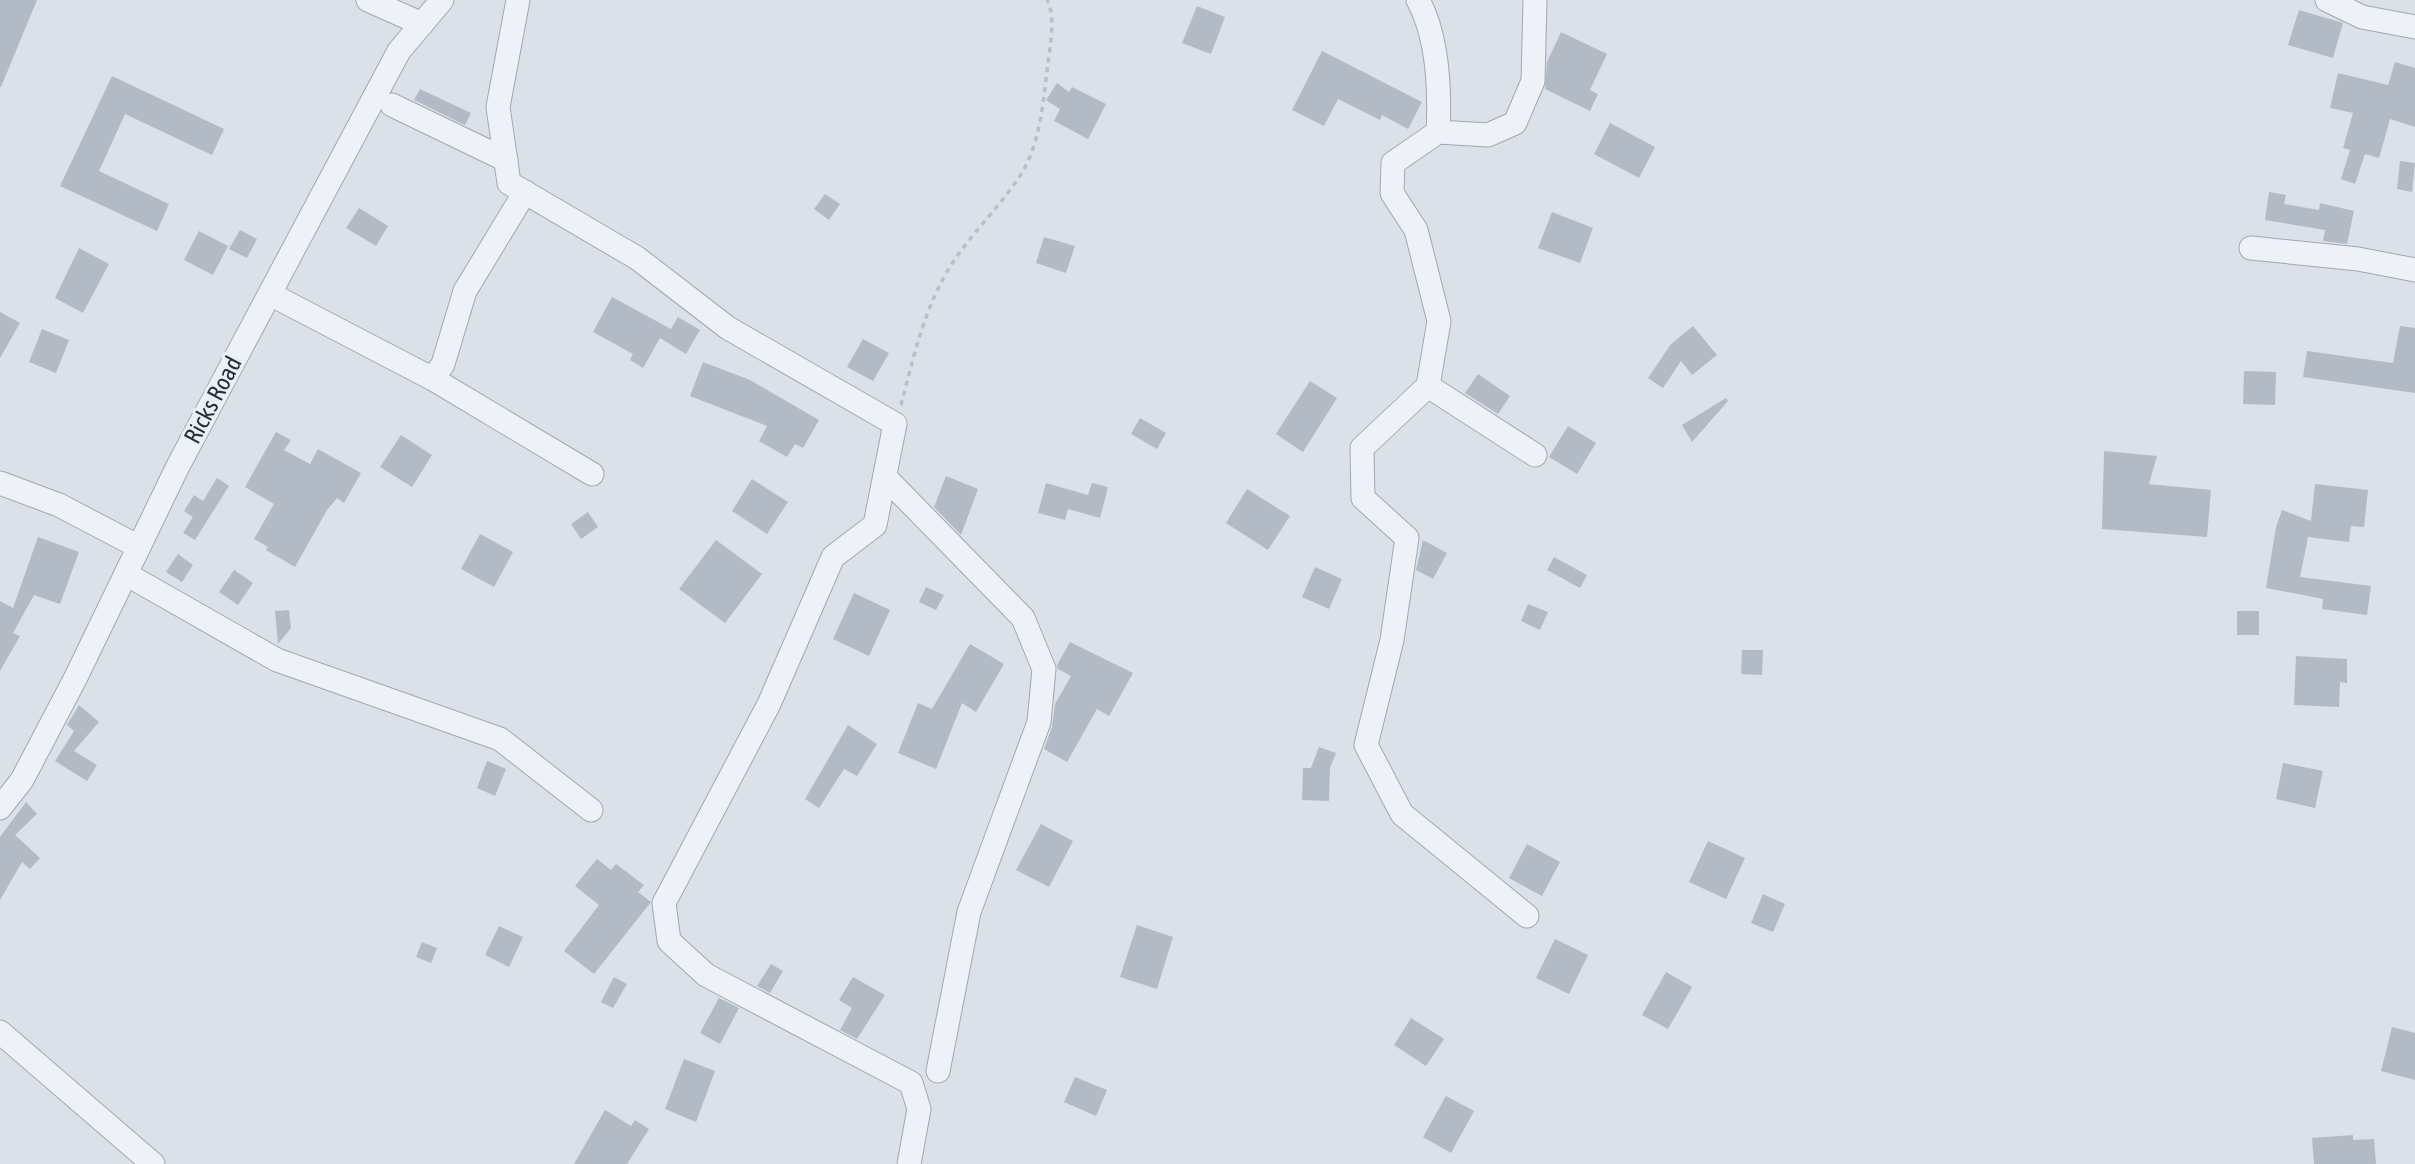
<svg xmlns="http://www.w3.org/2000/svg" width="2415" height="1164" font-family="'Asap Condensed',sans-serif">
<style>
.building{fill:#b2bac5}
.lines{fill:none;stroke-linecap:round;stroke-linejoin:round}
.minor-casing{stroke:#a0a8b2;stroke-width:25}
.path{stroke:#b9bfc6;stroke-width:3.5;stroke-dasharray:5 5;stroke-linecap:butt}
.minor{stroke:#eef1f6;stroke-width:23}
.labels{text-anchor:middle;stroke-width:6;stroke-linejoin:round;paint-order:stroke}
.street-label{font-size:24px;fill:#24303f;stroke:#ebf0f5}
</style>
<rect width="100%" height="100%" fill="#dbe1e8"/>
<g class="building">
<polygon points="0,0 37,0 1,87 0,87"/>
<polygon points="1197,6 1225,17 1211,54 1182,43"/>
<polygon points="2299,10 2343,23 2333,58 2288,45"/>
<polygon points="1561,32 1607,54 1590,90 1598,94 1590,111 1545,89 1547,62"/>
<polygon points="1322,51 1422,102 1408,129 1382,115 1380,120 1338,99 1324,126 1292,110"/>
<polygon points="2395,62 2415,68 2415,127 2390,119 2379,158 2365,154 2355,184 2341,179 2350,150 2343,148 2353,113 2330,108 2338,73 2388,85"/>
<polygon points="112,76 224,129 212,155 125,114 99,171 169,204 157,231 60,186"/>
<polygon points="1057,83 1069,92 1072,87 1106,104 1088,139 1054,121 1060,109 1046,100"/>
<polygon points="420,89 471,113 465,125 414,100"/>
<polygon points="1610,123 1655,147 1639,178 1594,154"/>
<polygon points="2400,161 2415,163 2412,192 2397,189"/>
<polygon points="2269,192 2286,195 2284,204 2319,210 2320,203 2354,211 2347,244 2323,241 2325,230 2265,220"/>
<polygon points="825,194 840,204 829,220 814,209"/>
<polygon points="359,208 388,226 376,246 346,228"/>
<polygon points="1552,212 1593,228 1580,263 1538,248"/>
<polygon points="240,230 257,239 247,258 229,249"/>
<polygon points="199,231 228,246 213,275 184,260"/>
<polygon points="1044,237 1075,246 1066,273 1036,263"/>
<polygon points="79,248 109,264 83,313 55,298"/>
<polygon points="612,297 671,329 678,317 700,330 686,354 660,338 643,368 630,360 633,354 593,332"/>
<polygon points="0,312 20,323 0,358"/>
<polygon points="1693,326 1717,355 1692,375 1681,361 1663,388 1648,378 1671,344"/>
<polygon points="2400,326 2415,328 2415,393 2303,377 2307,351 2393,363"/>
<polygon points="42,329 69,340 56,373 29,362"/>
<polygon points="863,339 889,353 873,381 847,367"/>
<polygon points="703,362 750,380 819,420 803,448 795,444 787,457 759,441 767,426 690,396"/>
<polygon points="2244,371 2276,372 2275,405 2243,404"/>
<polygon points="1478,374 1510,396 1498,414 1465,393"/>
<polygon points="1310,381 1337,398 1303,452 1276,434"/>
<polygon points="1726,398 1728,401 1692,442 1682,425"/>
<polygon points="1140,418 1166,433 1157,449 1131,434"/>
<polygon points="1568,426 1596,443 1577,474 1549,457"/>
<polygon points="276,432 291,440 284,450 310,464 318,449 361,473 344,503 337,498 327,510 295,567 266,550 268,547 254,539 274,504 245,487"/>
<polygon points="401,435 432,455 412,487 380,467"/>
<polygon points="2104,451 2157,456 2149,484 2211,490 2207,537 2102,529"/>
<polygon points="946,476 978,489 961,535 934,507"/>
<polygon points="217,478 229,486 195,540 183,533 193,517 184,511 194,495 203,501"/>
<polygon points="752,479 788,502 767,534 732,511"/>
<polygon points="1046,483 1088,495 1092,483 1108,487 1100,518 1068,509 1065,520 1038,513"/>
<polygon points="2315,484 2368,490 2364,527 2351,526 2349,542 2308,537 2300,577 2371,586 2367,615 2322,609 2323,599 2266,588 2276,527 2282,510 2311,521"/>
<polygon points="1247,489 1290,516 1268,550 1226,523"/>
<polygon points="588,512 598,527 581,539 571,524"/>
<polygon points="480,534 513,552 494,587 461,569"/>
<polygon points="38,537 79,552 60,604 34,595 13,633 20,636 0,671 0,601 13,608"/>
<polygon points="716,540 762,574 725,623 679,589"/>
<polygon points="1423,540 1447,553 1433,579 1416,570"/>
<polygon points="178,554 193,565 182,582 166,572"/>
<polygon points="1554,557 1587,575 1580,588 1547,570"/>
<polygon points="1315,567 1342,579 1329,609 1302,597"/>
<polygon points="234,570 253,583 238,605 219,592"/>
<polygon points="926,587 944,595 936,610 919,602"/>
<polygon points="854,593 890,610 869,656 833,639"/>
<polygon points="1528,604 1548,612 1540,630 1521,621"/>
<polygon points="289,610 291,628 278,644 275,611"/>
<rect x="2237" y="611" width="22" height="24"/>
<polygon points="1070,642 1133,673 1109,716 1097,709 1067,762 1044,749 1052,727 1055,704 1071,676 1058,669 1057,665"/>
<polygon points="970,644 1004,664 976,712 962,703 936,769 898,753 918,703 932,709"/>
<polygon points="1742,650 1763,650 1762,675 1741,674"/>
<polygon points="2296,656 2347,659 2347,683 2340,682 2339,707 2294,705"/>
<polygon points="79,705 99,722 74,751 97,765 87,781 55,761 74,731 67,725"/>
<polygon points="848,725 877,744 857,776 844,769 819,808 805,799"/>
<polygon points="1319,747 1336,753 1330,768 1329,801 1302,800 1303,768 1311,768"/>
<polygon points="487,761 506,769 495,796 477,788"/>
<polygon points="2283,763 2323,771 2315,808 2276,799"/>
<polygon points="26,802 37,814 15,835 40,858 30,869 22,862 0,900 0,837"/>
<polygon points="1041,824 1073,841 1049,887 1016,870"/>
<polygon points="1708,841 1745,858 1726,899 1689,882"/>
<polygon points="1527,844 1560,862 1542,896 1509,878"/>
<polygon points="597,859 611,870 616,864 644,885 638,892 651,902 594,974 564,951 599,905 575,886"/>
<polygon points="1763,894 1785,904 1773,932 1751,923"/>
<polygon points="1137,925 1173,937 1157,989 1120,977"/>
<polygon points="499,926 523,937 509,967 485,955"/>
<polygon points="1555,939 1588,955 1569,994 1536,978"/>
<polygon points="422,942 437,948 431,963 416,957"/>
<polygon points="771,964 783,971 770,993 757,986"/>
<polygon points="1666,972 1692,987 1668,1029 1642,1015"/>
<polygon points="614,977 627,984 613,1008 601,1002"/>
<polygon points="853,977 885,995 857,1039 840,1030 852,1008 839,1000"/>
<polygon points="719,998 739,1008 720,1044 700,1033"/>
<polygon points="1411,1018 1444,1039 1426,1066 1394,1045"/>
<polygon points="2392,1027 2415,1033 2415,1080 2381,1071"/>
<polygon points="684,1059 715,1071 696,1122 665,1109"/>
<polygon points="1075,1077 1107,1090 1096,1116 1064,1102"/>
<polygon points="1446,1096 1474,1111 1451,1153 1423,1137"/>
<polygon points="605,1110 631,1126 635,1120 649,1129 627,1164 574,1164"/>
<polygon points="2353,1135 2353,1140 2374,1139 2376,1164 2314,1164 2312,1138"/>
</g>
<g class="lines">
<defs>
<g id="minor">
<polyline points="368,0 422,24"/>
<polyline points="518,0 498,107 509,183 637,258 728,328 895,424 875,525 833,557 769,704 664,903 669,941 706,975 911,1083 919,1109 909,1164"/>
<path d="M1418 0C1438 37 1440 92 1438 132"/>
<polyline points="2327,0 2362,17 2415,27"/>
<polyline points="392,105 506,160"/>
<polyline points="2251,248 2358,259 2415,270"/>
<polyline points="270,294 433,379 592,474"/>
<polyline points="433,379 443,364 465,291 525,192"/>
<polyline points="1428,386 1535,455"/>
<polyline points="885,477 1023,618 1044,669 1039,722 969,912 938,1071"/>
<polyline points="0,483 59,505 139,547"/>
<polyline points="126,574 277,660 500,739 591,810"/>
<polyline points="0,808 22,780 76,677 178,466 399,51 442,0"/>
<polyline points="1527,916 1402,814 1366,745 1392,640 1407,538 1363,498 1362,448 1428,386 1439,321 1416,230 1392,193 1393,163 1438,132 1488,135 1515,123 1533,81 1535,0"/>
<polyline points="0,1032 153,1164"/>
</g>
</defs>
<use href="#minor" class="minor-casing"/>
<path class="path" d="M901 405C912 363 922 318 943 279 963 241 997 211 1020 176 1041 143 1043 101 1048 63 1050 45 1056 17 1047 0"/>
<use href="#minor" class="minor"/>
</g>
<g class="labels">
<g class="street-label">
<text transform="translate(213 400) rotate(-62)" y="8">Ricks Road</text>
</g>
</g>
</svg>
